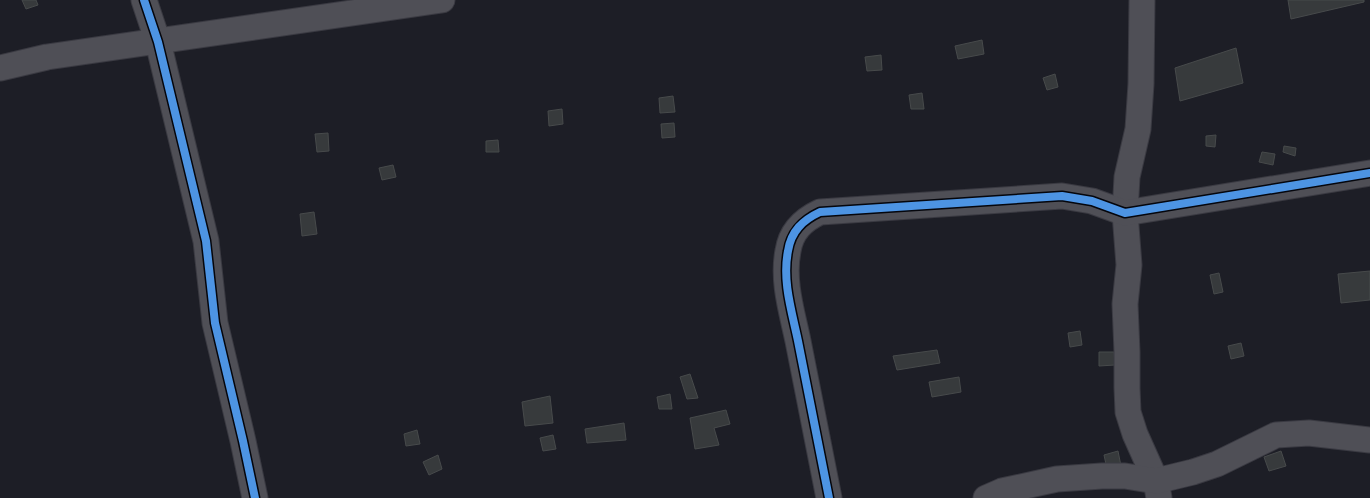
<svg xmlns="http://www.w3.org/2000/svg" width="1370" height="498" font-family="Poppins,sans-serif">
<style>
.building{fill:#373a3c;stroke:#474a4b}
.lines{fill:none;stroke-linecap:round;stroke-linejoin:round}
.minor-casing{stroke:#3a3a42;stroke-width:27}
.minor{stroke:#4f4f56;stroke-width:25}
.cycleway-casing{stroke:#05060c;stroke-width:11}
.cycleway{stroke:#4d94e3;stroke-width:8}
</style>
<rect width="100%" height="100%" fill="#1d1e26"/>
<g class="building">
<polygon points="22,0 36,0 38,5 26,9"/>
<polygon points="1288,0 1364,0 1364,2 1291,19"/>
<polygon points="982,40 984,54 958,59 955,46"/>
<polygon points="1236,48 1243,83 1180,101 1175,68"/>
<polygon points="881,55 882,70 867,71 865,57"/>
<polygon points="1055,74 1058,87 1047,90 1043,78"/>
<polygon points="922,93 924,109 911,109 909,95"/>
<polygon points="673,96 675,112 660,113 659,98"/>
<polygon points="562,109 563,124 549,126 548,111"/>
<polygon points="674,123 675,137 662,138 661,124"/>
<polygon points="328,133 329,151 317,152 315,134"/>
<polygon points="1216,135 1215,147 1206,146 1206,136"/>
<polygon points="498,140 499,152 486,152 486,141"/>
<polygon points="1284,146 1296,148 1295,156 1283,152"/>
<polygon points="1262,152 1275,154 1273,165 1259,162"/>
<polygon points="393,165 396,177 382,180 379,168"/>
<polygon points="314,212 317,234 302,236 300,214"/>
<polygon points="1370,271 1370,300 1341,303 1338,274"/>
<polygon points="1219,273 1223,292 1214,294 1210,275"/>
<polygon points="1080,331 1082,345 1070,347 1068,333"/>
<polygon points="1241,343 1244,356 1231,359 1228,346"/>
<polygon points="937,350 940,363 897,370 893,356"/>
<polygon points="1099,352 1114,352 1115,365 1099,366"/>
<polygon points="690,374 698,398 687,399 680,377"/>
<polygon points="959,377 961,392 932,397 929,382"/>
<polygon points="670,394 672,409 659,409 657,397"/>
<polygon points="550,396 553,423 525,426 522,402"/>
<polygon points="726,410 730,424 714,428 719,445 695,449 690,418"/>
<polygon points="624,423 626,440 587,443 585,429"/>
<polygon points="417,430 420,444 406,446 404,434"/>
<polygon points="553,435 556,449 543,451 540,438"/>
<polygon points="1118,451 1121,466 1107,469 1104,455"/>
<polygon points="1281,451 1286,466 1269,471 1264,457"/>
<polygon points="438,455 442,469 429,475 423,462"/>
</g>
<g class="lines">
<defs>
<g id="minor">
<polyline points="144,0 158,42 206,241 215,323 243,441 255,498"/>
<polyline points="1142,0 1141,84 1138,129 1127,177 1125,213 1129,265 1125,304 1127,352 1127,388 1128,412 1135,434 1156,481 1159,498"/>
<polyline points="0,68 47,57 442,0"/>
<path d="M829 498C819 446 808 394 798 341 792 312 782 281 788 251 791 231 803 220 820 212L1062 196 1092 201 1125 213 1370 173"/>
<polyline points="986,498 1002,491 1057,479 1102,476 1125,476 1156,481 1193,472 1217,464 1276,435 1309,433 1370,440"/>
</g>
</defs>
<use href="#minor" class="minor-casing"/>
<use href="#minor" class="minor"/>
<defs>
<g id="cycleway">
<polyline points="144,0 158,42 206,241 215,323 243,441 255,498"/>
<path d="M829 498C819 446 808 394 798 341 792 312 782 281 788 251 791 231 803 220 820 212L1062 196 1092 201 1125 213 1370 173"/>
</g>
</defs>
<use href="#cycleway" class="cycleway-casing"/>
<use href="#cycleway" class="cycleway"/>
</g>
</svg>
